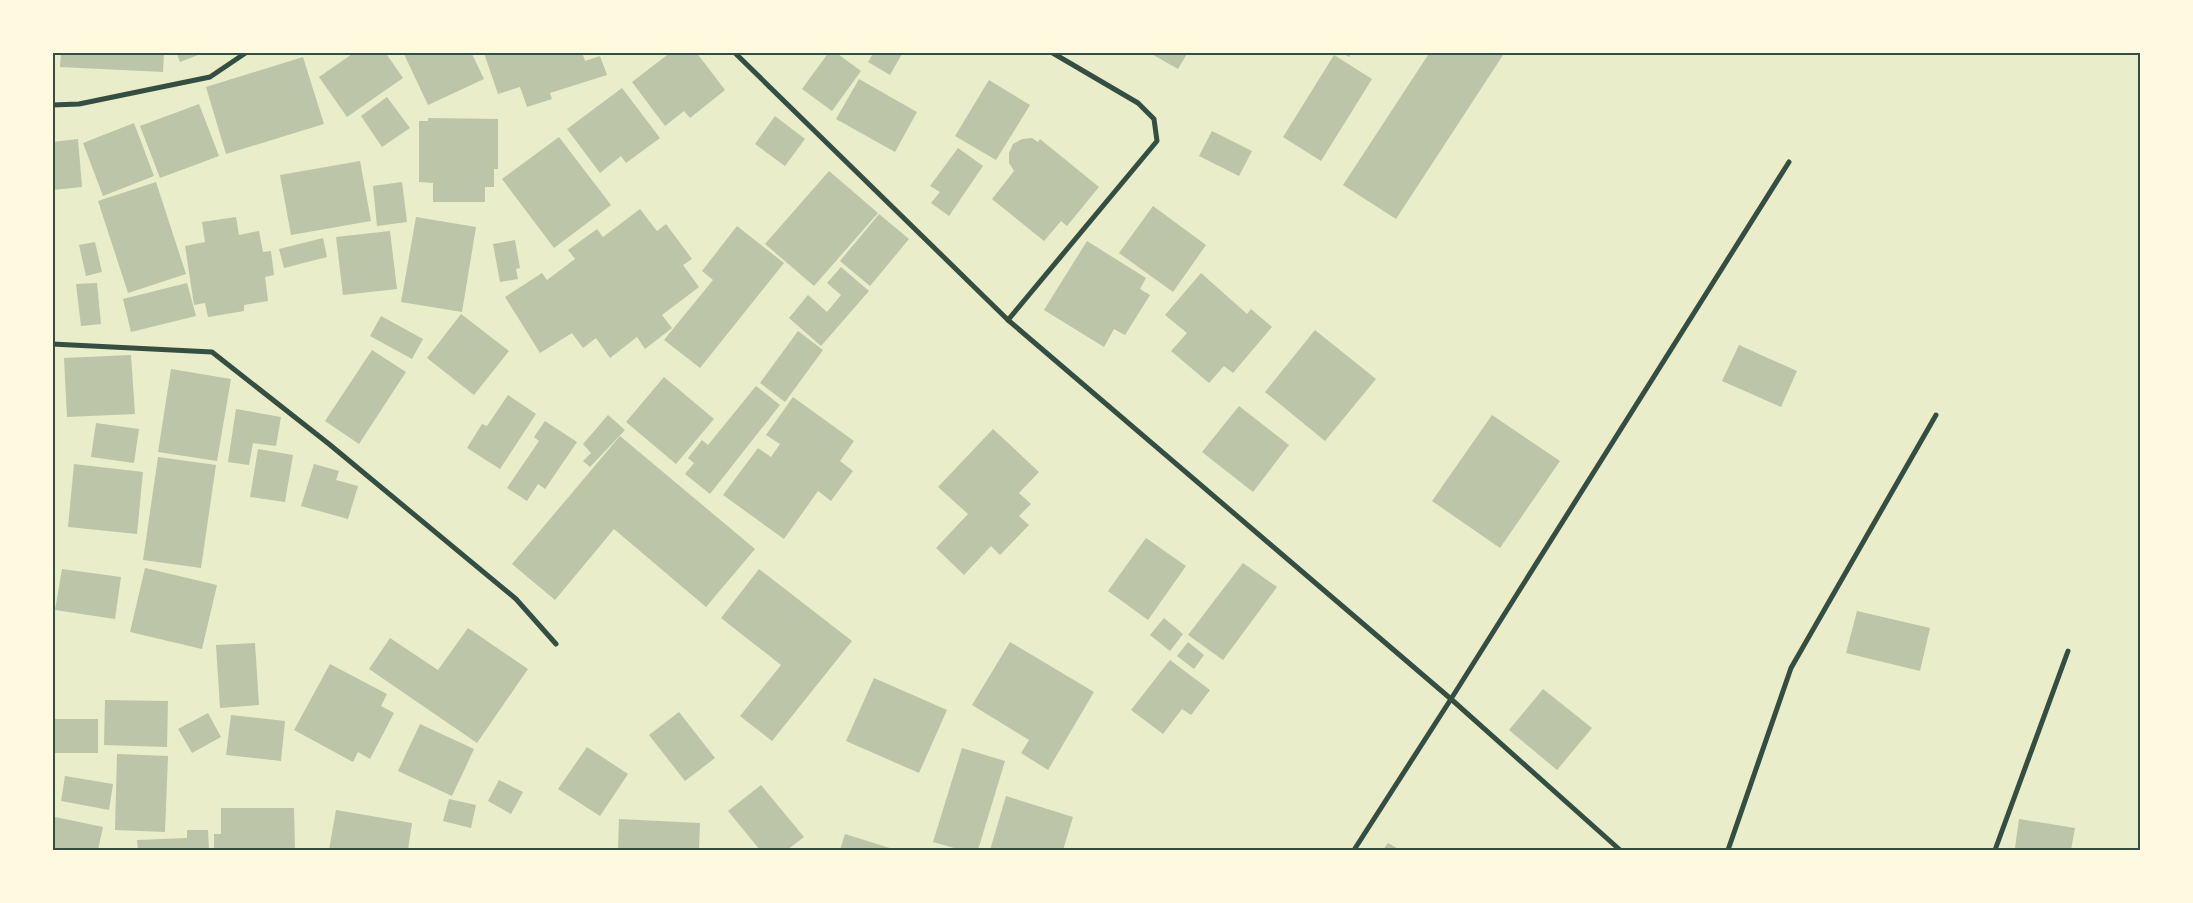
<svg xmlns="http://www.w3.org/2000/svg" width="2193" height="903" font-family="Lora,serif">
<style>
.building{fill:#bcc5a7}
.lines{fill:none;stroke-linecap:round;stroke-linejoin:round}
.minor{stroke:#344e41;stroke-width:5}
.neatline{fill:none;stroke:#344e41;stroke-width:2}
</style>
<rect width="100%" height="100%" fill="#e9edc9"/>
<g class="building">
<polygon points="61,52 164,52 163,72 60,67"/>
<polygon points="176,52 203,52 203,53 180,62"/>
<polygon points="355,52 385,52 403,78 347,117 319,77"/>
<polygon points="403,52 471,52 484,79 428,105"/>
<polygon points="582,52 585,61 600,56 607,75 550,93 552,99 527,107 520,87 498,94 484,53"/>
<polygon points="671,52 696,52 725,90 690,118 684,111 665,126 632,82"/>
<polygon points="829,52 835,52 861,71 832,111 802,89"/>
<polygon points="874,52 903,52 890,75 868,62"/>
<polygon points="1148,52 1188,52 1178,69"/>
<polygon points="1341,52 1352,52 1349,57"/>
<polygon points="1430,52 1505,52 1396,219 1343,185"/>
<polygon points="1334,55 1372,79 1321,161 1283,137"/>
<polygon points="303,57 324,124 226,154 206,87"/>
<polygon points="859,79 917,112 895,152 836,119"/>
<polygon points="989,80 1030,105 996,160 955,136"/>
<polygon points="622,88 660,138 626,163 621,156 600,173 567,129"/>
<polygon points="387,97 410,128 382,147 361,116"/>
<polygon points="199,104 219,156 160,178 140,126"/>
<polygon points="775,116 805,139 785,166 755,144"/>
<polygon points="428,118 498,119 498,169 494,169 494,187 485,187 485,202 433,202 433,183 419,182 419,121 428,121"/>
<polygon points="134,123 154,176 103,196 83,143"/>
<polygon points="1212,131 1252,151 1239,176 1199,156"/>
<polygon points="559,137 611,205 554,248 502,179"/>
<polygon points="1032,138 1038,142 1040,139 1099,187 1067,226 1061,221 1044,241 992,199 1014,171 1009,163 1009,153 1013,144 1022,139"/>
<polygon points="78,139 82,187 52,190 52,142"/>
<polygon points="958,148 983,166 949,216 931,203 940,192 930,186"/>
<polygon points="360,161 371,221 291,235 280,175"/>
<polygon points="829,171 878,213 814,286 765,244"/>
<polygon points="156,182 186,274 128,293 98,201"/>
<polygon points="402,182 407,222 377,226 373,186"/>
<polygon points="1153,206 1206,245 1173,292 1119,253"/>
<polygon points="640,209 657,231 666,224 692,259 683,265 699,287 662,315 672,328 645,349 637,337 610,358 596,338 583,348 572,333 540,353 505,297 542,273 547,280 575,259 568,250 597,229 603,237"/>
<polygon points="879,214 909,239 870,286 840,261"/>
<polygon points="236,217 239,235 259,231 263,252 271,251 274,275 265,277 268,301 244,305 244,311 208,317 205,303 194,305 185,246 205,242 202,222"/>
<polygon points="416,217 476,227 462,312 401,302"/>
<polygon points="737,226 784,263 700,368 664,340 713,280 702,271"/>
<polygon points="390,231 397,289 343,295 336,237"/>
<polygon points="323,238 327,257 284,268 279,249"/>
<polygon points="515,240 520,268 516,269 518,279 500,282 493,244"/>
<polygon points="1087,241 1146,278 1140,289 1150,295 1125,335 1114,329 1104,347 1044,310"/>
<polygon points="95,242 102,272 86,276 79,245"/>
<polygon points="841,267 869,291 821,346 789,318 808,295 827,312 841,295 827,283"/>
<polygon points="1201,273 1247,314 1251,309 1272,327 1233,373 1224,366 1209,383 1171,351 1187,333 1165,315"/>
<polygon points="97,283 101,324 81,326 76,284"/>
<polygon points="187,283 196,316 131,332 123,299"/>
<polygon points="461,314 509,351 474,395 427,358"/>
<polygon points="381,316 423,339 412,359 370,336"/>
<polygon points="1315,330 1376,379 1325,441 1265,392"/>
<polygon points="798,331 823,350 785,402 760,383"/>
<polygon points="1739,345 1797,371 1781,407 1722,381"/>
<polygon points="372,350 406,372 359,444 325,421"/>
<polygon points="131,355 135,414 67,417 64,358"/>
<polygon points="171,369 231,379 217,461 158,452"/>
<polygon points="664,377 714,419 676,464 626,422"/>
<polygon points="756,386 780,405 710,494 685,474 694,463 688,458 702,440 708,445"/>
<polygon points="508,395 536,414 500,469 467,448 482,424 487,426"/>
<polygon points="793,397 854,441 840,461 853,471 831,501 818,491 784,539 723,495 758,448 771,457 780,444 766,435"/>
<polygon points="1239,406 1289,445 1253,492 1202,452"/>
<polygon points="236,409 281,417 276,446 253,443 249,465 228,462"/>
<polygon points="608,415 625,430 590,467 583,461 591,453 583,444"/>
<polygon points="1492,415 1560,461 1500,548 1432,501"/>
<polygon points="545,421 577,442 545,489 538,484 527,501 507,488 539,441 534,437"/>
<polygon points="96,423 139,429 134,463 91,457"/>
<polygon points="993,429 1039,472 1019,493 1031,504 1019,516 1029,525 1000,555 991,546 964,575 936,548 968,514 938,487"/>
<polygon points="620,436 755,549 706,607 614,529 555,600 512,564"/>
<polygon points="258,449 293,455 285,502 250,497"/>
<polygon points="158,457 216,465 201,568 143,560"/>
<polygon points="74,464 143,472 137,534 68,527"/>
<polygon points="314,464 339,471 336,480 358,486 348,519 301,506"/>
<polygon points="1146,538 1186,566 1148,620 1108,591"/>
<polygon points="1243,563 1277,587 1223,660 1188,635"/>
<polygon points="145,568 217,585 202,649 130,632"/>
<polygon points="62,569 121,577 115,619 55,610"/>
<polygon points="759,569 852,641 772,741 740,716 781,665 721,618"/>
<polygon points="1857,611 1930,628 1920,671 1846,653"/>
<polygon points="1164,618 1183,634 1170,651 1150,635"/>
<polygon points="468,628 528,669 477,743 369,669 390,638 438,670"/>
<polygon points="1010,642 1094,692 1048,770 1021,753 1029,740 972,705"/>
<polygon points="1188,642 1204,655 1194,669 1177,656"/>
<polygon points="255,643 259,705 220,708 216,645"/>
<polygon points="1170,660 1210,690 1191,715 1182,709 1163,734 1131,710"/>
<polygon points="330,664 387,694 381,706 394,713 370,759 358,752 353,762 294,730"/>
<polygon points="874,678 947,710 919,773 846,741"/>
<polygon points="1543,689 1592,728 1557,770 1509,730"/>
<polygon points="105,700 168,701 167,747 104,745"/>
<polygon points="679,712 715,758 685,781 649,735"/>
<polygon points="208,713 221,737 192,753 178,729"/>
<polygon points="231,715 285,721 281,761 226,755"/>
<rect x="52" y="719" width="46" height="34"/>
<polygon points="420,724 474,749 452,796 398,771"/>
<polygon points="587,747 628,774 600,816 558,789"/>
<polygon points="962,748 1005,761 978,850 961,850 933,842"/>
<polygon points="117,754 168,756 165,832 115,830"/>
<polygon points="65,776 113,784 109,810 61,801"/>
<polygon points="499,780 523,792 511,814 488,801"/>
<polygon points="761,785 804,837 787,850 760,850 728,811"/>
<polygon points="1006,796 1073,817 1063,850 990,850"/>
<polygon points="449,799 476,805 471,828 443,821"/>
<polygon points="221,808 294,808 295,850 214,850 214,834 221,834"/>
<polygon points="336,810 412,823 408,850 329,850"/>
<polygon points="55,817 103,827 98,850 52,850 52,828"/>
<polygon points="619,819 700,823 699,850 618,850"/>
<polygon points="2019,819 2075,828 2071,850 2028,850 2015,848"/>
<polygon points="187,830 208,830 209,850 138,850 137,840 187,838"/>
<polygon points="845,834 896,850 840,850"/>
<polygon points="1388,843 1400,850 1383,850"/>
</g>
<g class="lines">
<g class="minor">
<polyline points="734,52 1008,320 1451,699 1620,850"/>
<polyline points="52,105 79,104 210,77 247,52"/>
<polyline points="1008,320 1157,141 1154,119 1138,103 1051,52"/>
<polyline points="52,344 212,352 329,444 516,599 556,644"/>
<polyline points="1354,850 1451,699 1789,162"/>
<polyline points="1728,850 1791,668 1936,415"/>
<polyline points="1995,850 2068,651"/>
</g>
</g>
<rect width="2193" height="903" fill="none" stroke="#fefae0" stroke-width="108"/>
<rect x="54" y="54" width="2085" height="795" class="neatline"/>
</svg>
